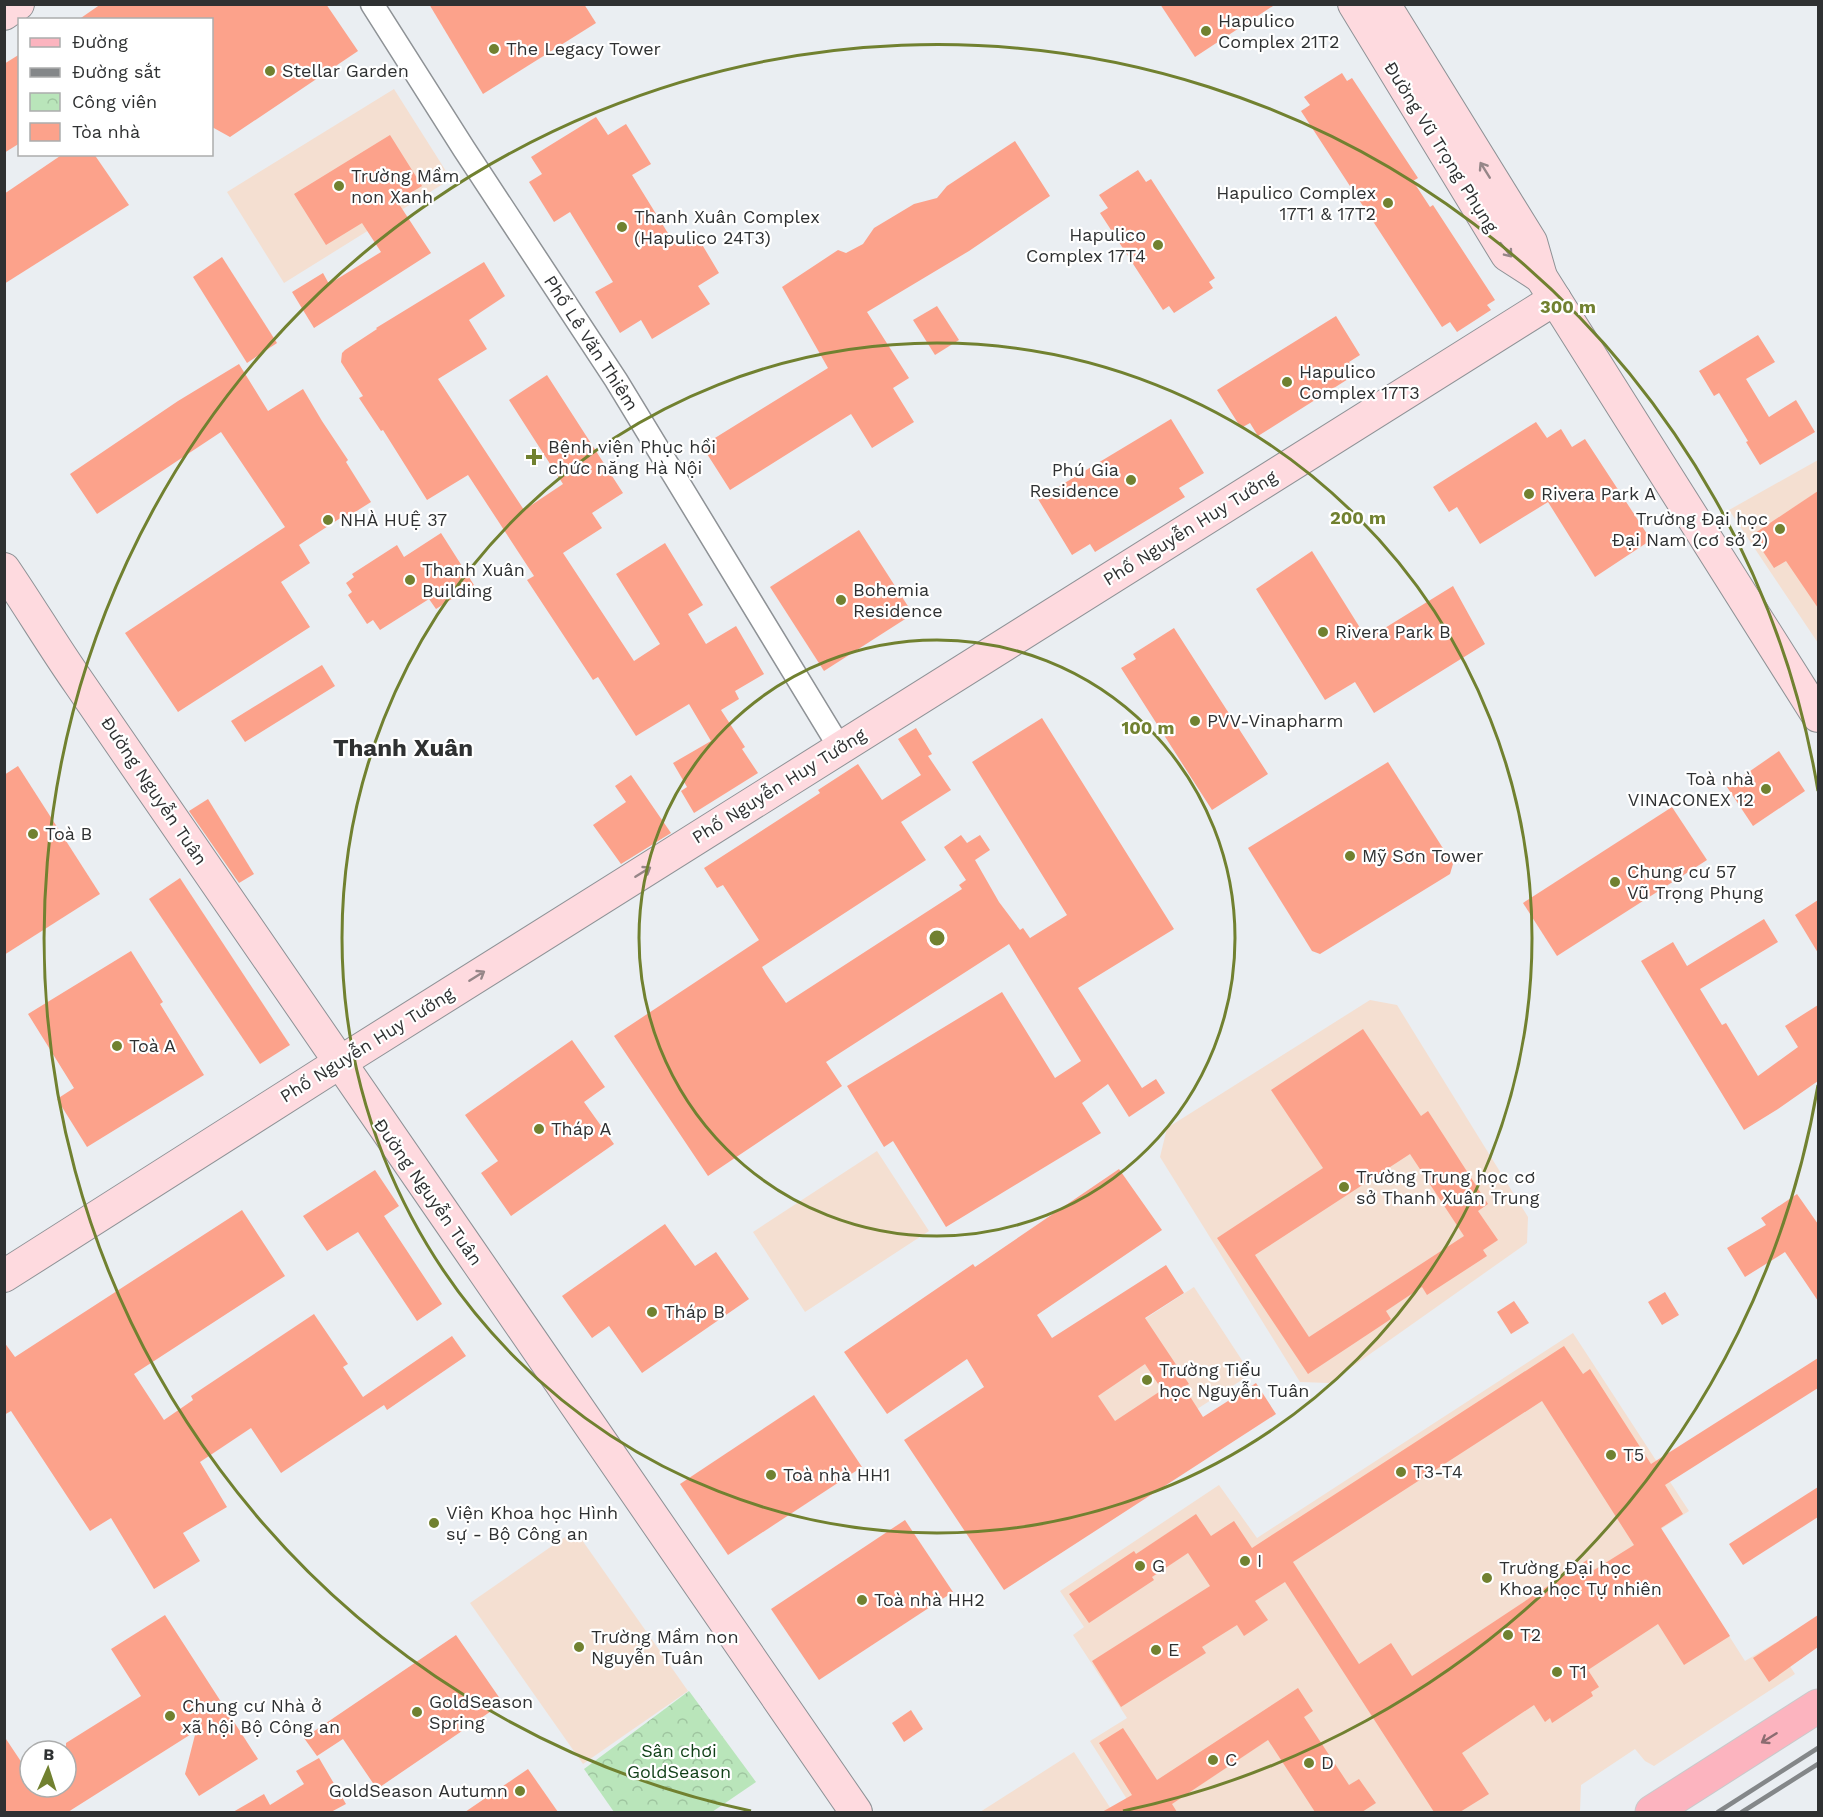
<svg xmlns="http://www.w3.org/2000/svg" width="1823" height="1817" font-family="'Work Sans',sans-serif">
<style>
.education{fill:#f4dfd1}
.park{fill:url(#park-crowns)}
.building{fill:#fca28b;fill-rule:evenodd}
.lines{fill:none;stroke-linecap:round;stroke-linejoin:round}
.street-casing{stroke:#8e9296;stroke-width:25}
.secondary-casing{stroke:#8e9296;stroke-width:34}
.primary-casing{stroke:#c9c9ca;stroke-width:35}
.street{stroke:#fff;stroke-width:22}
.secondary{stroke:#fedadf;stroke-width:32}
.primary{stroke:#fcb4bf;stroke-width:33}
.rail{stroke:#848789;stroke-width:4.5}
.oneway{stroke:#968688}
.oneway2{stroke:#8b6c71}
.ring{fill:none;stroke:#718130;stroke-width:3}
.poi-dot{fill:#718130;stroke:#fff;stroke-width:2}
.labels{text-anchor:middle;stroke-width:4.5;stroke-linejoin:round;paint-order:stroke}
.poi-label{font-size:18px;fill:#2f3132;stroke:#fff;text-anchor:start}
.street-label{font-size:18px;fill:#2f3132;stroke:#fff}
.park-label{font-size:18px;fill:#0f3f16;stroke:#fff}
.district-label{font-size:24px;font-weight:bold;fill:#2f3132;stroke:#fff}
.centre{fill:#718130;stroke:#fff;stroke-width:3}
.ring-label{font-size:18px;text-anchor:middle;font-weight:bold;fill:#718130;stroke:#fff;stroke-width:4.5;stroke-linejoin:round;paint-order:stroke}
</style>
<defs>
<pattern id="park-crowns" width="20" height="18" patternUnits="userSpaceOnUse" patternTransform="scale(1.5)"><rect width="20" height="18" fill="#b9e5ba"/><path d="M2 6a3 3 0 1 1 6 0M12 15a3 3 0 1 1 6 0" fill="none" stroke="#9fc5a0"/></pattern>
</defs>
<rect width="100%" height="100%" fill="#eaeef2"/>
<g class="education">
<polygon points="394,89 451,179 284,283 227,192"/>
<polygon points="1818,460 1818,643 1729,510"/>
<polygon points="1370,1000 1397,1005 1528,1217 1527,1243 1329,1383 1300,1382 1160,1157 1167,1128"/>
<polygon points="877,1151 929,1231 805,1312 753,1232"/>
<polygon points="1194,1287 1251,1374 1111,1465 1042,1386"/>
<polygon points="1573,1333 1689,1511 1661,1529 1745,1661 1775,1643 1795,1674 1654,1766 1645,1761 1635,1749 1581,1785 1580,1811 1577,1812 1135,1812 1090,1741 1127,1718 1073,1635 1084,1627 1060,1591 1219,1485 1257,1538"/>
<polygon points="575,1530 688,1691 583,1764 470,1603"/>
<polygon points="1074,1752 1113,1812 980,1812"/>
</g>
<polygon class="park" points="689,1691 756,1782 712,1812 614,1812 584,1769"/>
<g class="building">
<polygon points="101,4 326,4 358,51 230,137 212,127 212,20 78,20"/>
<polygon points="429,4 584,4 596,23 483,94"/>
<polygon points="1160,4 1276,4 1195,57"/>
<polygon points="20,54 20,143 4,153 4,64"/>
<polygon points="1342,73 1347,81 1352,78 1418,178 1413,181 1430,207 1433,205 1495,300 1487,305 1491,310 1457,332 1450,322 1442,327 1301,111 1310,105 1304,97"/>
<polygon points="596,117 608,135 626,124 651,164 632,175 674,243 694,231 719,273 698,286 710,304 652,339 641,320 620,333 595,292 613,282 570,212 554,222 529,182 542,174 531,157"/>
<polygon points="390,135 422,186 397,201 431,253 314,328 292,292 323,273 329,284 381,252 362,223 326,245 294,194"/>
<polygon points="1015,141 1050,196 969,251 867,312 909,378 893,388 914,422 872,448 851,414 730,490 702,446 828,368 782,287 838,250 846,253 863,244 874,228 914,204 937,198 947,186"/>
<polygon points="63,154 94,154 129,205 4,284 4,194"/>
<polygon points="1138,170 1146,182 1151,179 1215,278 1209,282 1213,288 1174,313 1169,306 1163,310 1100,213 1108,208 1099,195"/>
<polygon points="222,257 277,343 247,363 193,277"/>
<polygon points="484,262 505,296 469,320 487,349 438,379 524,510 563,484 509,400 547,375 623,493 592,513 602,528 563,553 634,661 660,644 616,574 665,543 703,605 688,614 706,644 736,626 764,674 735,691 739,699 721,710 745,747 742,749 758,773 694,813 681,791 687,787 673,763 711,741 689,704 636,736 598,677 593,680 527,580 534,576 468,475 427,500 383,430 381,431 359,398 363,396 341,362 342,353 345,350 377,329 376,328"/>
<polygon points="937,306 959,340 935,355 913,320"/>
<polygon points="1336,316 1360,355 1349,362 1356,374 1258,436 1250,423 1241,428 1217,390"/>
<polygon points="1758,335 1775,362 1746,379 1769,417 1796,400 1815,432 1760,465 1746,442 1748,441 1719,393 1714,396 1699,371"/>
<polygon points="239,364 268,411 303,389 322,421 348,460 346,462 371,502 344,519 342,517 299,545 310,563 281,582 310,627 178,712 125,633 285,527 221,432 97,514 70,474 178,401"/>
<polygon points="1171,419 1204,473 1179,488 1185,497 1095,552 1090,544 1072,555 1038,499"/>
<polygon points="1536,422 1547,438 1561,429 1572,447 1585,439 1651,540 1595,577 1548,502 1480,544 1457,507 1449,512 1433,487"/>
<polygon points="1818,491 1818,608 1786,561 1774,568 1752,535"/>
<polygon points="859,530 913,614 824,671 770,587"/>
<polygon points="441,533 474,585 436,609 429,599 380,630 373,620 367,624 348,595 352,592 346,583 354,577 352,574 397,545 404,557"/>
<polygon points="1312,551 1367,639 1453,586 1485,644 1374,713 1355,682 1325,700 1256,589"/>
<polygon points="1174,628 1268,774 1212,810 1121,668 1136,659 1133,654"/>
<polygon points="322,665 335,686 245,742 231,721"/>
<polygon points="1042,718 1174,929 1078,988 1142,1088 1156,1079 1165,1093 1129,1117 1108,1084 1082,1103 1101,1133 946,1227 893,1141 884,1147 847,1086 1002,992 1055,1078 1081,1061 1009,944 826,1062 842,1086 708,1176 614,1036 759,940 723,885 717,888 704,868 820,793 818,790 858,764 882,800 921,775 898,739 916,728 932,754 928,756 951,790 901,822 926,860 762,967 766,974 786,1003 962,889 959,885 966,880 944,847 961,835 967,843 980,835 990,850 975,860 999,902 1020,930 1023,928 1030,938 1067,915 972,762"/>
<polygon points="1779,751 1805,791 1753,826 1727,787"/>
<polygon points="1388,762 1453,864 1450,874 1320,954 1312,951 1248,848"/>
<polygon points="18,766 100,894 4,955 4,775"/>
<polygon points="631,775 671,833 621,864 593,825 626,802 615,786"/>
<polygon points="208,799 254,874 239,883 189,811"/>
<polygon points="1672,807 1707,860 1557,956 1523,903"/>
<polygon points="180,878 290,1045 260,1064 149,899"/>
<polygon points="1818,900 1818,953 1795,915"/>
<polygon points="1764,919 1778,942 1700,989 1722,1025 1726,1023 1758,1076 1798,1047 1785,1026 1818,1005 1818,1081 1778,1109 1744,1130 1641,961 1673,942 1687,966"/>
<polygon points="131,951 163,1002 160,1004 204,1075 87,1147 57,1099 74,1088 28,1014"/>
<path d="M1363 1029 1421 1116 1428 1111 1488 1204 1478 1211 1498 1240 1483 1250 1487 1256 1427 1295 1422 1287 1386 1311 1391 1319 1308 1374 1217 1238 1323 1168 1271 1090ZM1410 1154 1464 1236 1309 1337 1255 1255Z"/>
<polygon points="572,1040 605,1087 584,1102 614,1144 511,1216 481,1173 498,1161 465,1115"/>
<path d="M1119 1169 1162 1230 1037 1315 1052 1338 1166 1265 1184 1293 1145 1318 1189 1384 1184 1387 1203 1417 1256 1383 1276 1414 1004 1590 904 1440 984 1387 967 1359 887 1414 844 1352 973 1264 975 1267ZM1145 1364 1162 1390 1115 1421 1098 1396Z"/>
<polygon points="375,1170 399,1206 384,1216 442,1304 417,1321 358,1232 327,1251 303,1216"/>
<polygon points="1797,1194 1818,1224 1818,1301 1785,1252 1745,1277 1727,1248 1766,1225 1761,1218"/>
<polygon points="242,1210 285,1276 134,1374 164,1420 193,1400 191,1396 314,1314 348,1364 343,1367 363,1397 452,1336 466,1356 387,1410 384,1405 281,1473 251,1428 200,1462 227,1507 183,1533 200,1561 154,1589 111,1518 90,1531 11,1411 4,1415 4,1342 15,1357"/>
<polygon points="665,1224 695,1266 716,1252 749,1299 642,1373 609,1326 592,1338 562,1296"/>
<polygon points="1665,1292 1679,1315 1662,1325 1648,1302"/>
<polygon points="1514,1301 1529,1323 1511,1334 1497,1312"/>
<path d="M1564 1346 1583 1374 1590 1369 1651 1464 1818 1358V1388L1665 1485 1683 1514 1661 1528 1730 1636 1684 1665 1658 1624 1588 1670 1599 1687 1591 1692 1593 1696 1552 1723 1550 1718 1545 1722 1534 1705 1462 1753 1489 1794 1460 1812H1434L1285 1582 1255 1601 1268 1620 1244 1636 1237 1625 1202 1647 1206 1653 1121 1707 1092 1661 1210 1586 1188 1553 1152 1577 1154 1580 1089 1623 1069 1594 1134 1551 1136 1554 1196 1514 1211 1536 1234 1521 1252 1548ZM1542 1401 1634 1545 1594 1570 1587 1560 1412 1676 1391 1643 1359 1664 1293 1562Z"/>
<polygon points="814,1395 862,1467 728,1555 680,1484"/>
<polygon points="1818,1487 1818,1517 1743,1565 1729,1544"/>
<polygon points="905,1520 953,1592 819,1680 771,1609"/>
<polygon points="165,1615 258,1759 199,1796 185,1774 196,1731 68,1812 4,1812 4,1736 30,1775 30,1787 66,1787 66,1743 141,1696 111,1649"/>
<polygon points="1818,1615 1818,1647 1769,1682 1753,1658"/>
<polygon points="456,1635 503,1703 377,1789 343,1739 317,1756 304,1738"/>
<polygon points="1298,1688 1313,1711 1304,1717 1349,1785 1359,1779 1376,1803 1362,1812 1315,1812 1268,1740 1172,1804 1177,1812 1102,1812 1132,1795 1099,1743 1123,1728 1157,1780"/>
<polygon points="911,1710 923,1729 904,1742 892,1723"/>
<polygon points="319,1758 346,1804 331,1812 233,1812 264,1794 270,1805 304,1784 296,1771"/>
<polygon points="528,1769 558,1812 465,1812"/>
</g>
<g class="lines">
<defs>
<polyline id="street" points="372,4 464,149 616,380 840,748"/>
<g id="secondary">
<polyline points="1354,4 1507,255 1541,277"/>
<polyline points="1384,4 1531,242 1541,277 1818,716"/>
<polyline points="4,14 18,4"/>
<path d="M4 569C30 607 53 646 79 683 338 1059 597 1436 856 1812"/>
<polyline points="4,1276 339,1063 1555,299"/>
</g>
<polyline id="primary" points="1652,1812 1818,1706"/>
</defs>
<use href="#street" class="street-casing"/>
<use href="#secondary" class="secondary-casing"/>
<use href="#primary" class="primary-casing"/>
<use href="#street" class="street"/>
<use href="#secondary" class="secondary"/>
<use href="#primary" class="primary"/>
<g class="rail">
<polyline points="1718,1812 1818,1748"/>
<polyline points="1742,1812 1818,1764"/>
</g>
</g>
<defs><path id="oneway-shaft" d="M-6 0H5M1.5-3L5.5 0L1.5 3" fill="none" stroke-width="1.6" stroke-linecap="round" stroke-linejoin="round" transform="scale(1.5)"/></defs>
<g class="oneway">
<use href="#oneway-shaft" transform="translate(1485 170) rotate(-122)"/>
<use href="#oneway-shaft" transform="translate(1506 250) rotate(51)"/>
<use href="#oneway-shaft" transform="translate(643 872) rotate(-32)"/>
<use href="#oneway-shaft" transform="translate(477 976) rotate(-32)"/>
</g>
<use class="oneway2" href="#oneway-shaft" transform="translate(1769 1738) rotate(148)"/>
<g class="ring">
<circle cx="937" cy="938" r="298"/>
<circle cx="937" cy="938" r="595"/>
<path d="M1818 1085A893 893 0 0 1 1123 1811M751 1811A893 893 0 1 1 1818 791"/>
</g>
<g class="poi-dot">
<circle cx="1206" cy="31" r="6"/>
<circle cx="494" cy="49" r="6"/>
<circle cx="270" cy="71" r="6"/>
<circle cx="339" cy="186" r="6"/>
<circle cx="1388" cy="203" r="6"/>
<circle cx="622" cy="227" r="6"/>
<circle cx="1158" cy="245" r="6"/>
<circle cx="1287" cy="382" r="6"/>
<path d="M531 448h6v6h6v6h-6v6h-6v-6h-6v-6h6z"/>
<circle cx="1131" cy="480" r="6"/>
<circle cx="1529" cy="494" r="6"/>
<circle cx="328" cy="520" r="6"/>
<circle cx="1780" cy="529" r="6"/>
<circle cx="410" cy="580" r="6"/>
<circle cx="841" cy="600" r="6"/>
<circle cx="1323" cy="632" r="6"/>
<circle cx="1195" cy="721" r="6"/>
<circle cx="1766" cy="789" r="6"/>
<circle cx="33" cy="834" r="6"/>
<circle cx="1350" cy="856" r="6"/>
<circle cx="1615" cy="882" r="6"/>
<circle cx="117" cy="1046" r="6"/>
<circle cx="539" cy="1129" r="6"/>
<circle cx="1344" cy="1187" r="6"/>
<circle cx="652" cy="1312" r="6"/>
<circle cx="1147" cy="1380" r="6"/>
<circle cx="1611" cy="1455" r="6"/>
<circle cx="1401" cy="1472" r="6"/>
<circle cx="771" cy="1475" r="6"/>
<circle cx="434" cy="1523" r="6"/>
<circle cx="1245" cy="1561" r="6"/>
<circle cx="1140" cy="1566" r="6"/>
<circle cx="1487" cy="1578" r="6"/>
<circle cx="862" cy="1600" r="6"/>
<circle cx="1508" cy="1635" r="6"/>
<circle cx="579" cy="1647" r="6"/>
<circle cx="1156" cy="1650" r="6"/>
<circle cx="1557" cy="1672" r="6"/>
<circle cx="417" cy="1712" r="6"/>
<circle cx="170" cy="1716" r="6"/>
<circle cx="1213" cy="1760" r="6"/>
<circle cx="1309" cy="1763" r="6"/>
<circle cx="520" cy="1791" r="6"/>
</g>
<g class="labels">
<g class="poi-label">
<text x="1218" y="27">Hapulico<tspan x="1218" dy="21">Complex 21T2</tspan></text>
<text x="506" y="55">The Legacy Tower</text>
<text x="282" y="77">Stellar Garden</text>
<text x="351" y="182">Trường Mầm<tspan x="351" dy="21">non Xanh</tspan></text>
<text x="1376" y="199" text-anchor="end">Hapulico Complex<tspan x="1376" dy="21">17T1 &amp; 17T2</tspan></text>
<text x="634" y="223">Thanh Xuân Complex<tspan x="634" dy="21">(Hapulico 24T3)</tspan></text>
<text x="1146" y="241" text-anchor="end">Hapulico<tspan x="1146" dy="21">Complex 17T4</tspan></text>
<text x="1299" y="378">Hapulico<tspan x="1299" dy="21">Complex 17T3</tspan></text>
<text x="548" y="453">Bệnh viện Phục hồi<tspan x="548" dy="21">chức năng Hà Nội</tspan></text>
<text x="1119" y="476" text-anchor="end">Phú Gia<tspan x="1119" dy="21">Residence</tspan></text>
<text x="1541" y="500">Rivera Park A</text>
<text x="1768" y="525" text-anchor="end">Trường Đại học<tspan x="1768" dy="21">Đại Nam (cơ sở 2)</tspan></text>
<text x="340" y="526">NHÀ HUỆ 37</text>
<text x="422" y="576">Thanh Xuân<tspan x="422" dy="21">Building</tspan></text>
<text x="853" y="596">Bohemia<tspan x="853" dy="21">Residence</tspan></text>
<text x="1335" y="638">Rivera Park B</text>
<text x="1207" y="727">PVV-Vinapharm</text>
<text x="1754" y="785" text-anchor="end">Toà nhà<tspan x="1754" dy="21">VINACONEX 12</tspan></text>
<text x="45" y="840">Toà B</text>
<text x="1362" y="862">Mỹ Sơn Tower</text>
<text x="1627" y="878">Chung cư 57<tspan x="1627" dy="21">Vũ Trọng Phụng</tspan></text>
<text x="129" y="1052">Toà A</text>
<text x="551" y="1135">Tháp A</text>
<text x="1356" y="1183">Trường Trung học cơ<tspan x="1356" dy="21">sở Thanh Xuân Trung</tspan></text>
<text x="664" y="1318">Tháp B</text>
<text x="1159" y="1376">Trường Tiểu<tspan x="1159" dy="21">học Nguyễn Tuân</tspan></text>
<text x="1623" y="1461">T5</text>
<text x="1413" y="1478">T3-T4</text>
<text x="783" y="1481">Toà nhà HH1</text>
<text x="446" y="1519">Viện Khoa học Hình<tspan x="446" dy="21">sự - Bộ Công an</tspan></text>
<text x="1257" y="1567">I</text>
<text x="1152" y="1572">G</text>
<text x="1499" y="1574">Trường Đại học<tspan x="1499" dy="21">Khoa học Tự nhiên</tspan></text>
<text x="874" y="1606">Toà nhà HH2</text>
<text x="1520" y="1641">T2</text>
<text x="591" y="1643">Trường Mầm non<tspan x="591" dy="21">Nguyễn Tuân</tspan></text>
<text x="1168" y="1656">E</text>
<text x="1569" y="1678">T1</text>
<text x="429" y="1708">GoldSeason<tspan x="429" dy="21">Spring</tspan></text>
<text x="182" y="1712">Chung cư Nhà ở<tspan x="182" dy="21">xã hội Bộ Công an</tspan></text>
<text x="1225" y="1766">C</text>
<text x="1321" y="1769">D</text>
<text x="508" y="1797" text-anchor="end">GoldSeason Autumn</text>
</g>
<g class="street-label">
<text transform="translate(1441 147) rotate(58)" y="6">Đường Vũ Trọng Phụng</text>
<text transform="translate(591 343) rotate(57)" y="6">Phố Lê Văn Thiêm</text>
<text transform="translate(1190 528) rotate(-32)" y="6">Phố Nguyễn Huy Tưởng</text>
<text transform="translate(779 786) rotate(-32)" y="6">Phố Nguyễn Huy Tưởng</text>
<text transform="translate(154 791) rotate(56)" y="6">Đường Nguyễn Tuân</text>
<text transform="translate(367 1045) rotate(-32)" y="6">Phố Nguyễn Huy Tưởng</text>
<text transform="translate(428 1192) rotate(55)" y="6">Đường Nguyễn Tuân</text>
</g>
<g class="park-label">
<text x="679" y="1757">Sân chơi<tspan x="679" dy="21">GoldSeason</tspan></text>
</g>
<g class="district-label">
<text x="403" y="756">Thanh Xuân</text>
</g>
</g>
<circle cx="937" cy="938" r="9" class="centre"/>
<g class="ring-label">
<text x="1568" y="313">300 m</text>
<text x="1358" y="524">200 m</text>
<text x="1148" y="734">100 m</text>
</g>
<rect width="1823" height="1817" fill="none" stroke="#2f3132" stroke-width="12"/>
<rect x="18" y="18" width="195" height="138" fill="#ffffff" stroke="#acadad" stroke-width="1.5"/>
<rect x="30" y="38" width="30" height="9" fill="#fcb4bf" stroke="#acadad" stroke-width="1.5"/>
<text x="72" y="48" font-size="18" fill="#2f3132">Đường</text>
<rect x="30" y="68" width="30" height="9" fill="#848789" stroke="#acadad" stroke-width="1.5"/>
<text x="72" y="78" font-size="18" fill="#2f3132">Đường sắt</text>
<rect x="30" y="93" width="30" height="18" fill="url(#park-crowns)" stroke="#acadad" stroke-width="1.5"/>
<text x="72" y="108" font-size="18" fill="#2f3132">Công viên</text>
<rect x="30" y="123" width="30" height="18" fill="#fca28b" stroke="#acadad" stroke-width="1.5"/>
<text x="72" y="138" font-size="18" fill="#2f3132">Tòa nhà</text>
<g transform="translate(48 1769) rotate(3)"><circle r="28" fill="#ffffff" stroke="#acadad" stroke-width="1.5"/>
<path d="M0-4.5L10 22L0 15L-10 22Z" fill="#718130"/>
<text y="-9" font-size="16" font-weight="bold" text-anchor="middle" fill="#2f3132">B</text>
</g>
</svg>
